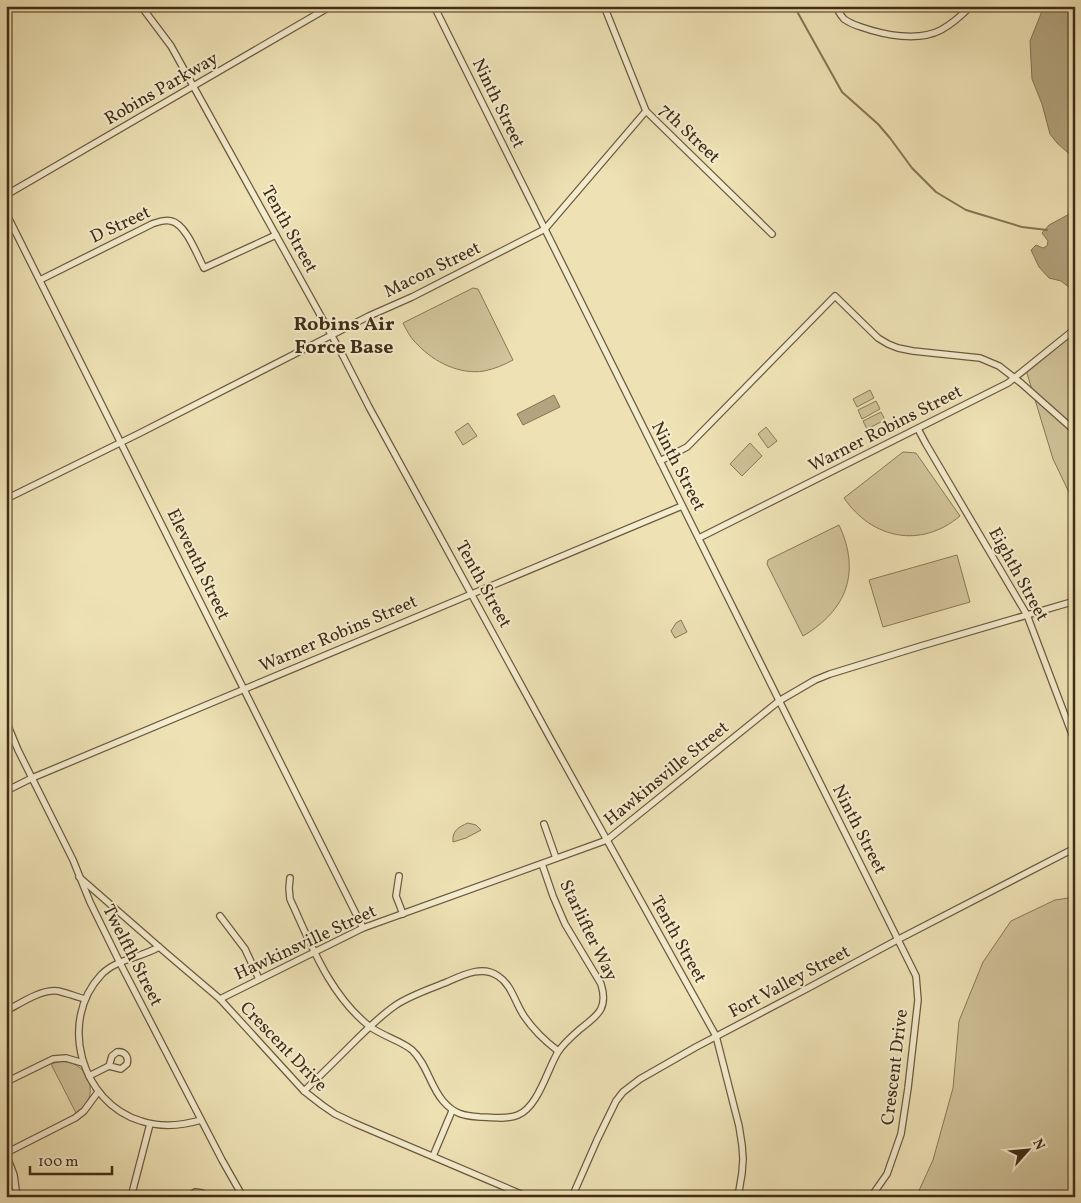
<svg xmlns="http://www.w3.org/2000/svg" width="1081" height="1203" font-family="Vollkorn,serif">
<style>
.green{fill:#d1c39a;stroke:#897858}
.water{fill:#b3a47f;stroke:#857455}
.lines{fill:none;stroke-linecap:round;stroke-linejoin:round}
.stream{stroke:#857455;stroke-width:2}
.minor-casing{stroke:#6c5a3e;stroke-width:8}
.minor{stroke:#f4eccf;stroke-width:5.5}
.labels{text-anchor:middle;stroke-width:4;stroke-linejoin:round;paint-order:stroke}
.street-label{font-size:18px;fill:#412c16;stroke:#f4eccf}
.quarter-label{font-size:20px;font-weight:bold;fill:#412c16;stroke:#f4eccf}
</style>
<rect width="100%" height="100%" fill="#eee2b5"/>
<filter id="stains"><feTurbulence type="fractalNoise" baseFrequency=".004" numOctaves="4"/><feColorMatrix values="0 0 0 0 .2 0 0 0 0 .09 0 0 0 0 .02 0 0 0 .5 -.17"/></filter>
<radialGradient id="worn" r=".72"><stop offset=".6" stop-color="#630" stop-opacity="0"/><stop offset="1" stop-color="#630" stop-opacity=".3"/></radialGradient>
<g class="green">
<path d="M473 288 478 289 513 360C504 365 494 369 484 371 460 375 434 362 418 345 411 339 407 331 403 323Z"/>
<polygon points="1075,327 1075,505 1053,459 1026,370"/>
<polygon points="870,390 874,398 857,407 853,399"/>
<polygon points="876,401 880,409 862,419 858,410"/>
<polygon points="881,412 885,420 867,429 863,421"/>
<polygon points="468,423 477,436 463,445 455,432"/>
<polygon points="766,427 777,441 768,448 758,434"/>
<polygon points="750,443 762,456 742,476 730,464"/>
<path d="M903 452 916 453 960 516C921 549 872 539 844 498Z"/>
<path d="M839 525C861 572 847 610 803 636L767 564 768 560Z"/>
<polygon points="957,555 970,602 883,627 869,580"/>
<polygon points="681,620 687,632 675,638 671,631 676,623"/>
<path d="M468 823 476 825 481 830 466 838 453 842C452 831 458 827 468 823Z"/>
<polygon points="1075,897 1075,1197 916,1197 933,1160 953,1088 959,1021 983,962 1011,921 1055,900"/>
<path d="M61 1061C67 1062 74 1063 79 1067 89 1074 94 1092 87 1102 84 1107 80 1110 76 1113L51 1064Z"/>
<polygon points="6,1163 10,1171 14,1197 6,1197"/>
</g>
<g class="water">
<polygon points="1044,6 1075,6 1075,159 1057,143 1050,134 1042,104 1032,79 1030,41"/>
<polygon points="1075,211 1075,292 1061,281 1049,278 1039,267 1031,250 1036,245 1043,248 1047,246 1048,241 1042,233 1049,225"/>
<polygon points="554,395 560,407 523,425 517,414"/>
</g>
<g class="lines">
<polyline class="stream" points="794,6 842,92 878,124 890,138 912,168 936,192 966,210 1022,227 1047,230"/>
<defs>
<g id="minor">
<polyline points="141,6 171,46 343,356 369,407 549,736 716,1036 739,1126 742,1145 743,1159 742,1173 738,1197"/>
<polyline points="434,6 916,976 918,1000 908,1088 901,1134 887,1174 871,1197"/>
<polyline points="604,6 646,111 772,234"/>
<path d="M835 6C838 10 840 15 844 19 849 23 855 25 861 27 884 35 918 42 941 30 952 24 962 15 971 6"/>
<polyline points="6,195 331,6"/>
<polyline points="6,213 363,928"/>
<path d="M40 280 152 224C158 222 164 219 171 221 186 224 197 255 204 268L276 235"/>
<polyline points="918,429 926,444 1027,615 1075,742"/>
<polyline points="660,461 687,447 692,442 835,296 878,338 888,344 898,348 913,351 980,358 999,366 1021,383 1075,431"/>
<polyline points="6,499 140,433 369,316 412,297 545,229 646,111"/>
<polyline points="699,538 1008,383 1075,329"/>
<polyline points="6,721 18,750 73,860 90,902 120,963 222,1160 243,1197"/>
<polyline points="6,791 32,778 682,506"/>
<polyline points="544,824 556,858"/>
<polyline points="399,876 396,896 403,914"/>
<polyline points="79,877 166,953 220,999 304,1091 322,1105 335,1114 354,1123 528,1197"/>
<path d="M290 878 289 888 290 899C311 944 329 994 369 1026 382 1036 402 1041 412 1050 427 1064 430 1086 443 1101 454 1114 464 1116 480 1117 492 1117 507 1120 518 1115 538 1107 547 1070 558 1052 563 1044 571 1037 579 1030 596 1016 609 1010 601 984L565 924 553 896 542 864"/>
<polyline points="220,916 245,949 259,979"/>
<path d="M159 947C140 958 116 959 101 975 58 1021 81 1103 141 1121 162 1128 181 1126 201 1120"/>
<polyline points="220,999 363,928 607,840 779,701 815,680 830,674 921,646 1075,601"/>
<path d="M6 1011C21 1003 41 989 58 991 67 993 77 997 85 999"/>
<path d="M117 1052C125 1051 129 1057 127 1064L121 1069 109 1066 112 1056Z"/>
<polyline points="89,1076 109,1066"/>
<polyline points="6,1082 53,1059 66,1058 83,1063"/>
<path d="M304 1091C321 1075 337 1059 353 1043 366 1030 380 1016 396 1005 411 995 430 989 447 982 463 975 482 965 498 976 512 985 515 1003 524 1016 534 1031 545 1041 558 1051"/>
<polyline points="6,1153 75,1118 84,1111 98,1092"/>
<polyline points="6,1154 14,1175 17,1197"/>
<polyline points="433,1156 452,1111"/>
<polyline points="131,1197 150,1124"/>
<polyline points="189,1197 195,1192 202,1193 206,1197"/>
<polyline points="572,1197 597,1140 616,1101 623,1092 640,1079 696,1047 810,987 899,939 1075,848"/>
</g>
</defs>
<use href="#minor" class="minor-casing"/>
<use href="#minor" class="minor"/>
</g>
<g class="labels">
<g class="street-label">
<text transform="translate(161 88) rotate(-30)" y="6">Robins Parkway</text>
<text transform="translate(499 103) rotate(64)" y="6">Ninth Street</text>
<text transform="translate(690 133) rotate(44)" y="6">7th Street</text>
<text transform="translate(120 224) rotate(-25)" y="6">D Street</text>
<text transform="translate(290 229) rotate(61)" y="6">Tenth Street</text>
<text transform="translate(432 269) rotate(-26)" y="6">Macon Street</text>
<text transform="translate(885 428) rotate(-27)" y="6">Warner Robins Street</text>
<text transform="translate(679 466) rotate(63)" y="6">Ninth Street</text>
<text transform="translate(199 564) rotate(64)" y="6">Eleventh Street</text>
<text transform="translate(1019 574) rotate(61)" y="6">Eighth Street</text>
<text transform="translate(484 584) rotate(61)" y="6">Tenth Street</text>
<text transform="translate(338 633) rotate(-23)" y="6">Warner Robins Street</text>
<text transform="translate(666 773) rotate(-39)" y="6">Hawkinsville Street</text>
<text transform="translate(860 829) rotate(63)" y="6">Ninth Street</text>
<text transform="translate(589 930) rotate(64)" y="6">Starlifter Way</text>
<text transform="translate(679 939) rotate(61)" y="6">Tenth Street</text>
<text transform="translate(305 942) rotate(-25)" y="6">Hawkinsville Street</text>
<text transform="translate(133 955) rotate(63)" y="6">Twelfth Street</text>
<text transform="translate(789 981) rotate(-28)" y="6">Fort Valley Street</text>
<text transform="translate(284 1046) rotate(46)" y="6">Crescent Drive</text>
<text transform="translate(894 1067) rotate(-83)" y="6">Crescent Drive</text>
</g>
<g class="quarter-label">
<text x="344" y="330">Robins Air<tspan x="344" dy="23">Force Base</tspan></text>
</g>
</g>
<rect width="1081" height="1203" fill="none" stroke="#eee2b5" stroke-width="25"/>
<rect x="8" y="8" width="1066" height="1188" fill="none" stroke="#412c16" stroke-width="2.5"/>
<rect x="12" y="12" width="1056" height="1178" fill="none" stroke="#412c16"/>
<g transform="translate(1028 1150) rotate(63)" stroke="#f4eccf" stroke-width="4" paint-order="stroke">
<path d="M0-4L9 19L0 12L-9 19Z" fill="#412c16"/>
<text y="-8" font-size="14" font-weight="bold" text-anchor="middle" fill="#412c16">N</text>
</g>
<path d="M30 1166v8h82v-8" fill="none" stroke="#412c16" stroke-width="2.5"/>
<text x="38" y="1166" font-size="15" fill="#412c16" stroke="#f4eccf" stroke-width="4" paint-order="stroke">100 m</text>
<rect width="100%" height="100%" filter="url(#stains)"/>
<rect width="100%" height="100%" fill="url(#worn)"/>
</svg>
